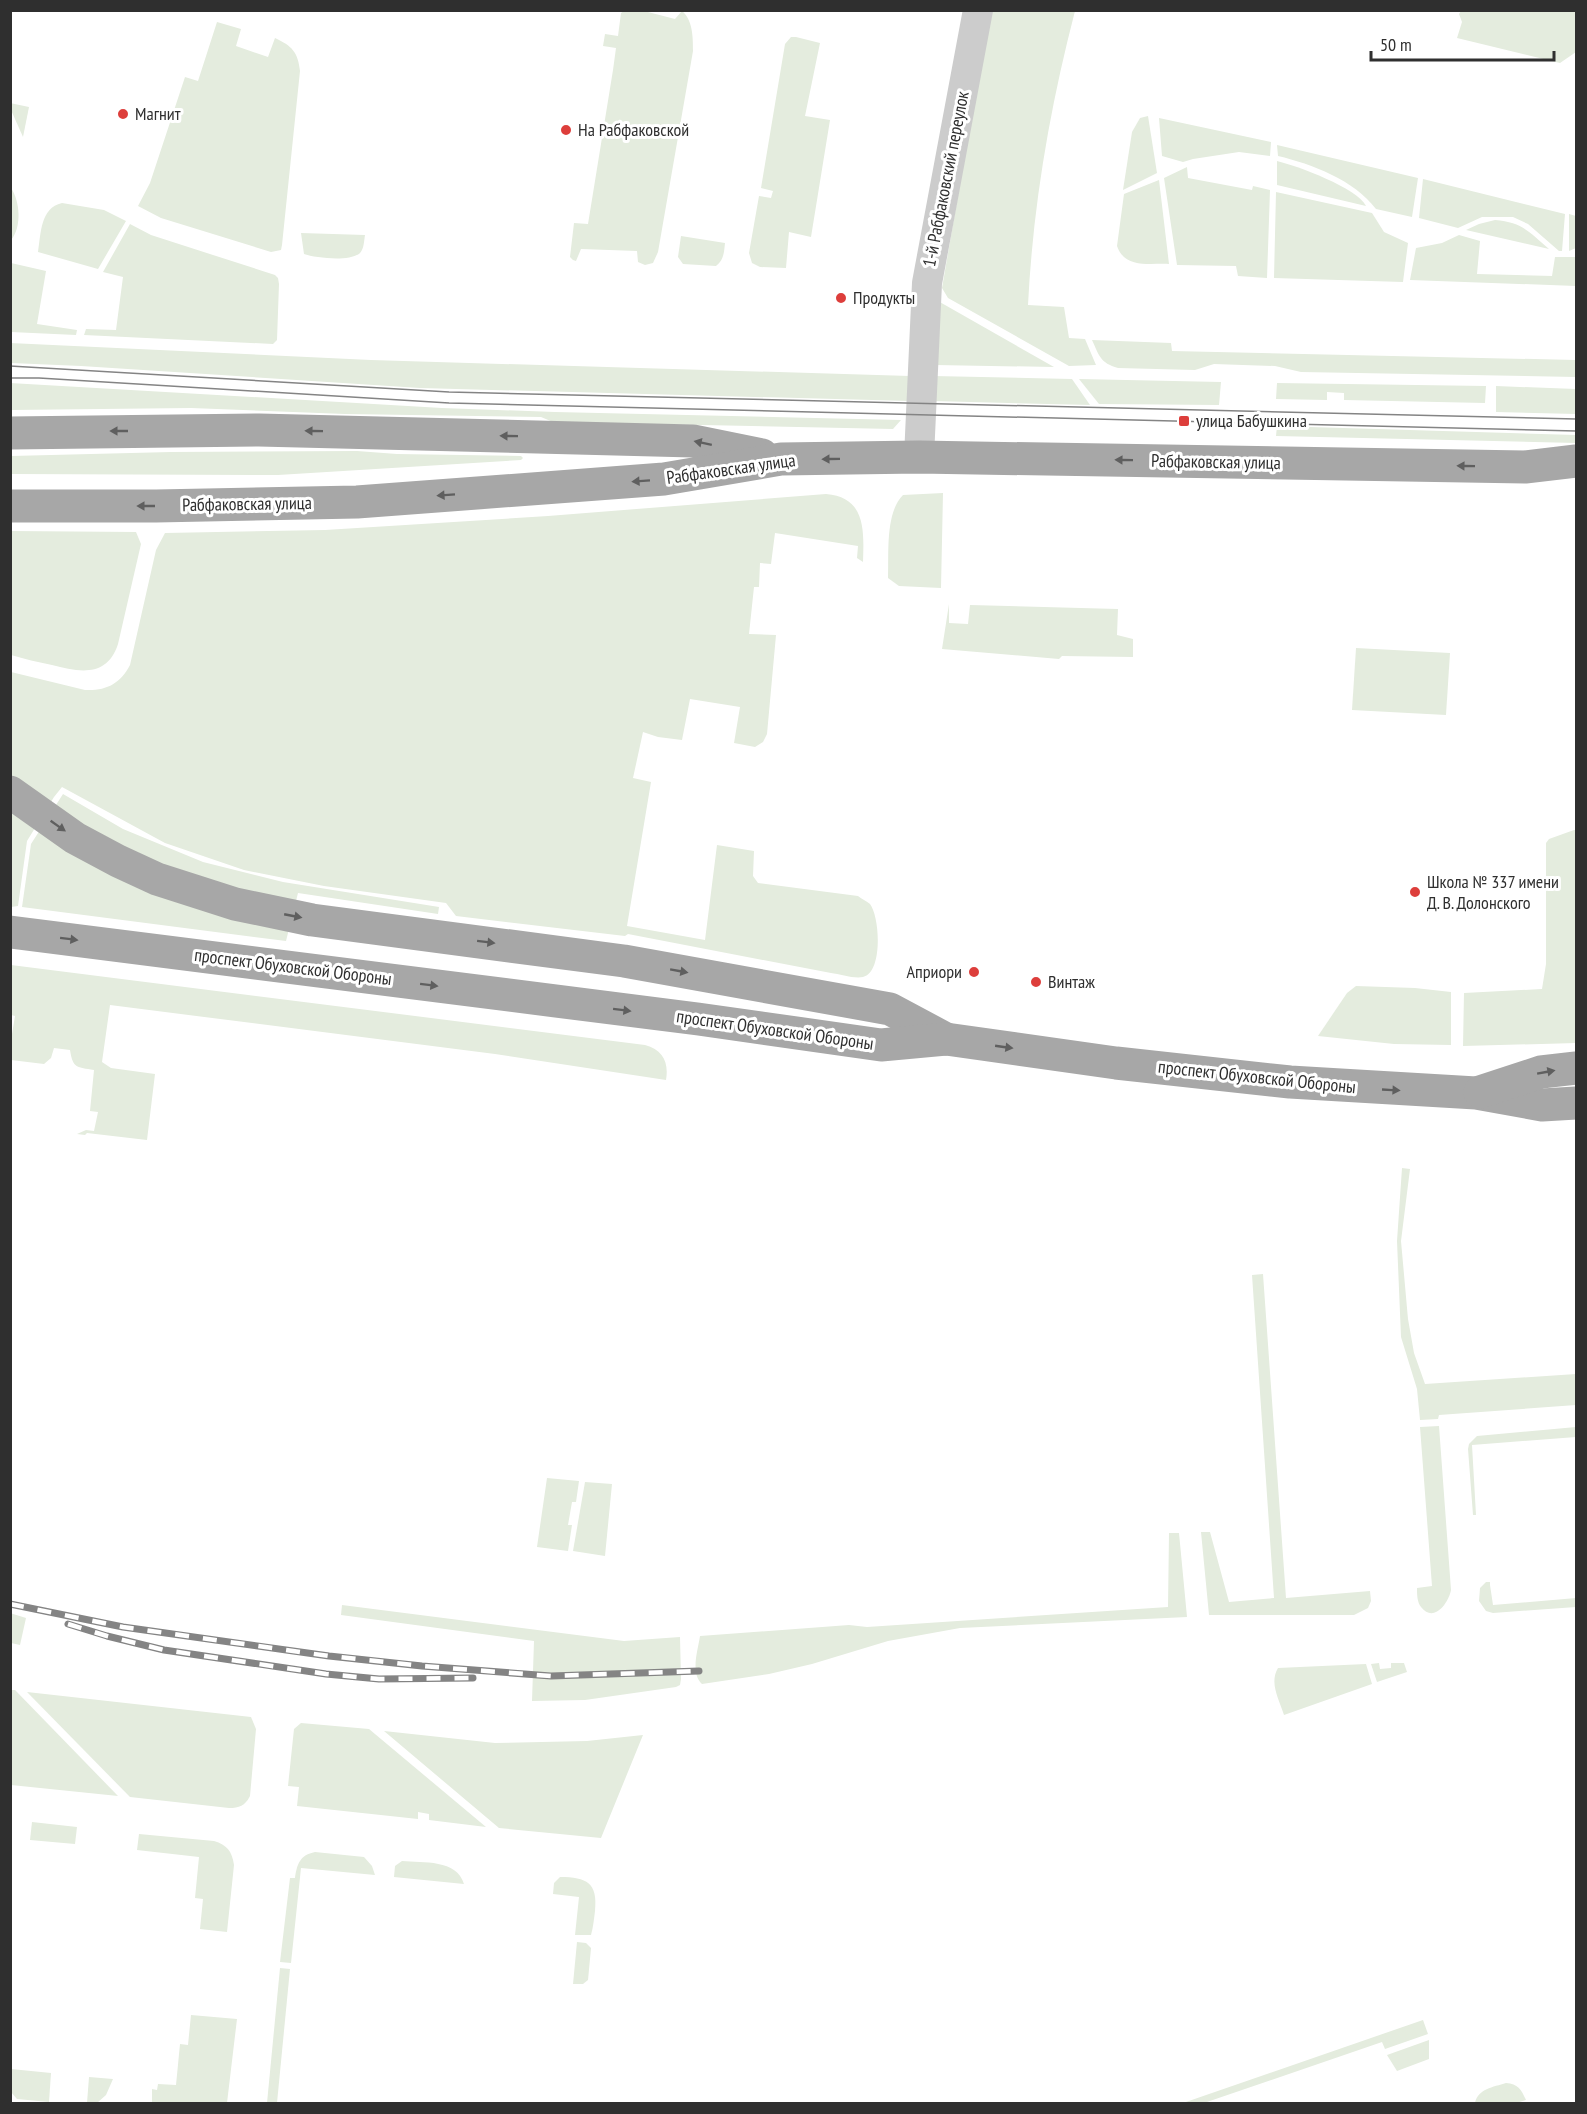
<svg xmlns="http://www.w3.org/2000/svg" width="1587" height="2114" font-family="'PT Sans Narrow',sans-serif">
<style>
.green{fill:#e4ecde}
.lines{fill:none;stroke-linecap:round;stroke-linejoin:round}
.minor{stroke:#ccc;stroke-width:30}
.major{stroke:#a7a7a7;stroke-width:33}
.tram{stroke:#848484;stroke-width:1.5}
.rail-casing{stroke:#848484;stroke-width:7}
.rail{stroke:#fff;stroke-width:4.5;stroke-dasharray:14;stroke-linecap:butt}
.oneway{fill:#5f5f5f}
.poi-dot{fill:#dd3e3b;stroke:#fff;stroke-width:2}
.labels{text-anchor:middle;stroke-width:6;stroke-linejoin:round;paint-order:stroke}
.poi-label{font-size:18px;fill:#2f2f2f;stroke:#fff;text-anchor:start}
.street-label{font-size:18px;fill:#2f2f2f;stroke:#fff}
</style>
<rect width="100%" height="100%" fill="#fff"/>
<g class="green">
<path d="M624 11H644L675 19 682 11C693 20 693 38 693 51L658 252 653 263 645 265 638 262 637 251 581 249 576 261 573 260 570 257 574 223 588 224 613 70 616 48 603 46 605 34 618 36 621 13Z"/>
<path d="M990 11H1075C1050 107 1033 205 1028 305L1064 307 1069 338 1085 339 1096 365 1069 366 948 298 942 288Z"/>
<polygon points="1461,11 1576,11 1576,52 1560,63 1457,38 1462,22 1459,14"/>
<path d="M217 22 241 29 236 46 268 57 275 38C292 46 298 52 300 71L282 245 281 250 271 252 161 218 138 206 150 183 185 77 198 81Z"/>
<polygon points="791,37 796,37 820,43 805,116 830,120 811,237 789,232 786,268 760,267 752,263 749,253 759,196 771,198 773,191 761,188 785,44"/>
<polygon points="10,103 29,107 23,137 11,110"/>
<polygon points="1148,116 1157,173 1123,190 1132,132 1140,118"/>
<polygon points="1159,118 1271,142 1270,156 1239,152 1193,159 1183,162 1162,156"/>
<path d="M1277 145 1418 178 1412 217 1376 209C1354 180 1312 164 1278 156Z"/>
<path d="M1277 161C1298 166 1357 188 1366 206L1277 185Z"/>
<polygon points="1187,167 1188,178 1252,190 1253,186 1270,190 1267,278 1238,276 1236,266 1177,265 1164,178"/>
<polygon points="1423,179 1565,214 1562,251 1559,251 1528,224 1513,217 1482,217 1458,228 1419,218"/>
<path d="M1159 180 1169 264C1149 263 1125 269 1117 246L1124 194Z"/>
<path d="M11 188C20 201 22 227 11 240Z"/>
<polygon points="1276,192 1372,213 1384,232 1408,243 1403,282 1274,278"/>
<path d="M62 203 104 210 126 221 98 269 38 252C41 234 40 208 62 203Z"/>
<polygon points="1569,214 1576,216 1576,248 1569,251"/>
<path d="M1495 220C1522 222 1529 232 1549 249L1466 230 1479 224Z"/>
<polygon points="130,224 151,235 275,275 278,278 279,284 277,340 273,344 84,335 86,329 116,330 123,277 103,272"/>
<path d="M301 233 365 235C364 241 364 249 360 253 350 262 316 258 304 254Z"/>
<polygon points="1459,235 1480,241 1477,274 1552,276 1555,257 1576,257 1576,286 1410,280 1416,248 1442,243"/>
<path d="M681 236 725 243C724 252 724 260 716 266L683 264 678 257Z"/>
<polygon points="11,263 46,271 37,324 77,330 76,335 11,332"/>
<polygon points="938,301 1054,367 935,365"/>
<path d="M1092 340 1171 343 1172 351 1576 360V377L1301 372 1275 366 1214 364 1195 370 1118 368C1100 363 1099 355 1092 340Z"/>
<polygon points="10,343 371,360 910,376 909,401 420,388 81,366 11,363"/>
<polygon points="933,376 1072,379 1090,405 932,401"/>
<polygon points="1079,379 1221,382 1219,405 1099,404"/>
<polygon points="10,383 442,408 555,412 901,420 893,429 553,422 541,417 345,414 191,408 11,410"/>
<polygon points="1277,383 1486,386 1485,403 1344,400 1344,393 1327,392 1327,400 1276,399"/>
<polygon points="1496,386 1576,389 1576,414 1496,412"/>
<polygon points="1277,426 1576,435 1576,443 1276,436"/>
<polygon points="357,451 397,454 521,456 523,458 521,460 278,475 11,474 11,456 171,452"/>
<path d="M943 493 941 588 899 586 888 578C889 554 885 513 903 495Z"/>
<path d="M826 494C866 497 864 531 863 562L857 558 858 546 775 533 771 564 760 563 759 587H754L749 634 776 635 767 734 763 742 755 747 734 743 740 707 690 699 682 740 658 737 643 732 633 778 651 782 627 926 705 940 717 845 754 851 753 876 758 883 858 896C861 899 867 901 870 904 880 917 883 973 863 977 854 979 840 974 831 973L628 934 625 936 456 916 446 903 324 886 244 870 165 843 62 787 54 797 27 841 18 906 11 907V672L85 690C106 691 120 684 130 665L156 550 165 533 325 530 548 516Z"/>
<path d="M11 531 136 532 141 544 118 644C107 678 79 672 52 665 38 662 24 659 11 655Z"/>
<polygon points="949,604 949,623 968,624 970,605 1118,609 1117,635 1133,639 1133,657 1062,656 1059,659 942,649"/>
<polygon points="1356,648 1450,653 1446,715 1352,710"/>
<polygon points="63,794 123,829 203,862 283,882 439,907 438,914 298,893 286,941 22,907 31,844"/>
<polygon points="1574,830 1576,830 1576,1043 1463,1046 1464,993 1542,989 1546,964 1546,843 1549,839"/>
<path d="M11 965 645 1045C663 1050 669 1062 666 1080L495 1054 110 1005 102 1062 111 1068 155 1074 147 1140 87 1133 85 1135 77 1134 86 1130 94 1131 98 1112 90 1111 94 1070C77 1067 73 1069 70 1050L54 1048 51 1058 44 1064 11 1060V1040L15 1016 11 1015Z"/>
<polygon points="1356,986 1415,988 1451,992 1451,1045 1394,1044 1318,1036 1347,993"/>
<polygon points="1402,1168 1410,1169 1401,1241 1408,1319 1414,1353 1425,1384 1576,1374 1576,1405 1439,1415 1438,1419 1420,1420 1417,1389 1401,1337 1397,1241"/>
<polygon points="1263,1274 1286,1598 1370,1591 1371,1601 1368,1608 1354,1615 1209,1615 1201,1532 1210,1532 1229,1602 1274,1598 1252,1275"/>
<path d="M1439 1426 1451 1590C1449 1602 1434 1624 1421 1607 1417 1602 1417 1594 1417 1588L1432 1586 1420 1427Z"/>
<polygon points="1576,1427 1576,1437 1472,1445 1476,1515 1473,1515 1468,1449 1469,1444 1477,1436"/>
<polygon points="547,1478 579,1481 576,1502 572,1502 568,1525 572,1525 568,1551 537,1547"/>
<polygon points="585,1482 612,1484 605,1556 573,1551"/>
<path d="M1169 1533H1179L1187 1617 960 1628 888 1641 812 1664 769 1674 702 1684C690 1673 698 1650 700 1636L849 1625 867 1627 1168 1607Z"/>
<polygon points="1486,1582 1490,1582 1490,1585 1493,1605 1576,1598 1576,1607 1493,1613 1486,1611 1479,1601 1480,1588"/>
<polygon points="342,1605 624,1641 680,1637 681,1679 680,1685 676,1687 585,1700 532,1701 534,1641 341,1615"/>
<polygon points="10,1613 26,1618 20,1645 11,1643"/>
<polygon points="1379,1663 1380,1669 1391,1668 1391,1663 1404,1663 1407,1672 1377,1682 1371,1664"/>
<path d="M1366 1664 1372 1684 1284 1715C1279 1699 1269 1683 1278 1668Z"/>
<polygon points="11,1690 15,1690 118,1796 11,1785"/>
<path d="M27 1692 251 1717 256 1729 250 1796C245 1806 239 1808 229 1808L130 1797Z"/>
<polygon points="301,1723 369,1729 486,1827 429,1820 429,1814 418,1812 418,1819 297,1806 299,1787 288,1786 294,1729"/>
<polygon points="384,1731 495,1743 587,1741 643,1735 601,1838 499,1828"/>
<polygon points="32,1822 77,1827 75,1844 30,1840"/>
<path d="M139 1834 214 1841C227 1845 232 1851 234 1865L227 1932 200 1929 203 1899 195 1898 199 1857 137 1850Z"/>
<path d="M315 1852 364 1857 372 1866 375 1875 301 1868 291 1963 280 1962 290 1878H295C297 1864 300 1855 315 1852Z"/>
<path d="M402 1861C423 1863 457 1859 464 1884L394 1877 395 1866Z"/>
<path d="M560 1877C587 1877 598 1883 595 1911 594 1919 593 1928 591 1935H575L579 1897 553 1894 554 1883Z"/>
<polygon points="577,1942 586,1943 591,1948 588,1980 583,1984 573,1984"/>
<polygon points="280,1968 290,1969 277,2103 267,2103"/>
<polygon points="191,2015 237,2019 227,2103 152,2103 152,2089 157,2090 158,2084 176,2085 180,2044 188,2045"/>
<polygon points="1423,2020 1428,2034 1385,2049 1382,2042 1204,2103 1183,2103"/>
<polygon points="1429,2040 1429,2059 1397,2071 1387,2055"/>
<polygon points="11,2069 51,2073 49,2102 17,2099 11,2092"/>
<polygon points="89,2077 113,2079 106,2095 97,2103 87,2103"/>
<path d="M1506 2083C1518 2084 1521 2089 1526 2100L1516 2103H1475C1478 2089 1493 2087 1506 2083Z"/>
</g>
<g class="lines">
<polyline class="minor" points="919,457 927,283 978,10"/>
<g class="major">
<polyline points="10,433 259,430 693,441 762,455"/>
<polyline points="10,506 156,506 357,502 664,479 781,459 919,457 1525,467 1576,461"/>
<polyline points="10,792 75,838 118,861 157,879 235,904 312,920 624,961 890,1009 946,1039"/>
<polyline points="10,932 698,1019 881,1045 946,1039 1116,1063 1290,1082 1476,1093 1542,1105 1576,1103"/>
<polyline points="1480,1092 1541,1072 1576,1068"/>
</g>
<g class="tram">
<polyline points="10,366 449,392 1576,419"/>
<polyline points="10,378 39,378 449,403 1576,431"/>
</g>
<defs>
<g id="rail">
<polyline points="10,1604 123,1627 329,1656 422,1666 551,1676 699,1671"/>
<polyline points="68,1624 107,1636 164,1650 326,1674 379,1679 473,1678"/>
</g>
</defs>
<use href="#rail" class="rail-casing"/>
<use href="#rail" class="rail"/>
</g>
<defs><path id="oneway-solid" d="M-6-.8H1V-3.2L6.5 0L1 3.2V.8H-6Z" transform="scale(1.5)"/></defs>
<g class="oneway">
<use href="#oneway-solid" transform="translate(119 431) rotate(180)"/>
<use href="#oneway-solid" transform="translate(314 431) rotate(-179)"/>
<use href="#oneway-solid" transform="translate(509 436) rotate(-179)"/>
<use href="#oneway-solid" transform="translate(703 443) rotate(-168)"/>
<use href="#oneway-solid" transform="translate(831 459) rotate(179)"/>
<use href="#oneway-solid" transform="translate(1124 460) rotate(-179)"/>
<use href="#oneway-solid" transform="translate(1466 466) rotate(-179)"/>
<use href="#oneway-solid" transform="translate(641 481) rotate(176)"/>
<use href="#oneway-solid" transform="translate(446 495) rotate(176)"/>
<use href="#oneway-solid" transform="translate(146 506) rotate(-180)"/>
<use href="#oneway-solid" transform="translate(58 826) rotate(35)"/>
<use href="#oneway-solid" transform="translate(293 916) rotate(11)"/>
<use href="#oneway-solid" transform="translate(69 939) rotate(7)"/>
<use href="#oneway-solid" transform="translate(486 942) rotate(7)"/>
<use href="#oneway-solid" transform="translate(679 971) rotate(10)"/>
<use href="#oneway-solid" transform="translate(429 985) rotate(7)"/>
<use href="#oneway-solid" transform="translate(622 1010) rotate(7)"/>
<use href="#oneway-solid" transform="translate(1004 1047) rotate(8)"/>
<use href="#oneway-solid" transform="translate(1546 1072) rotate(-10)"/>
<use href="#oneway-solid" transform="translate(1391 1090) rotate(3)"/>
</g>
<g class="poi-dot">
<circle cx="123" cy="114" r="6"/>
<circle cx="566" cy="130" r="6"/>
<circle cx="841" cy="298" r="6"/>
<rect x="1178" y="415" width="12" height="12" rx="3"/>
<circle cx="1415" cy="892" r="6"/>
<circle cx="974" cy="972" r="6"/>
<circle cx="1036" cy="982" r="6"/>
</g>
<g class="labels">
<g class="poi-label">
<text x="135" y="120">Магнит</text>
<text x="578" y="136">На Рабфаковской</text>
<text x="853" y="304">Продукты</text>
<text x="1196" y="427">улица Бабушкина</text>
<text x="1427" y="888">Школа № 337 имени<tspan x="1427" dy="21">Д. В. Долонского</tspan></text>
<text x="962" y="978" text-anchor="end">Априори</text>
<text x="1048" y="988">Винтаж</text>
</g>
<g class="street-label">
<text transform="translate(946 179) rotate(-79)" y="6">1-й Рабфаковский переулок</text>
<text transform="translate(1216 462) rotate(1)" y="6">Рабфаковская улица</text>
<text transform="translate(731 469) rotate(-8)" y="6">Рабфаковская улица</text>
<text transform="translate(247 504) rotate(-1)" y="6">Рабфаковская улица</text>
<text transform="translate(293 967) rotate(7)" y="6">проспект Обуховской Обороны</text>
<text transform="translate(775 1030) rotate(8)" y="6">проспект Обуховской Обороны</text>
<text transform="translate(1257 1077) rotate(6)" y="6">проспект Обуховской Обороны</text>
</g>
</g>
<rect width="1587" height="2114" fill="none" stroke="#2f2f2f" stroke-width="24"/>
<path d="M1371 51v9h183v-9" fill="none" stroke="#2f2f2f" stroke-width="3"/>
<text x="1380" y="51" font-size="18" fill="#2f2f2f" stroke="#ffffff" stroke-width="4.5" paint-order="stroke">50 m</text>
</svg>
